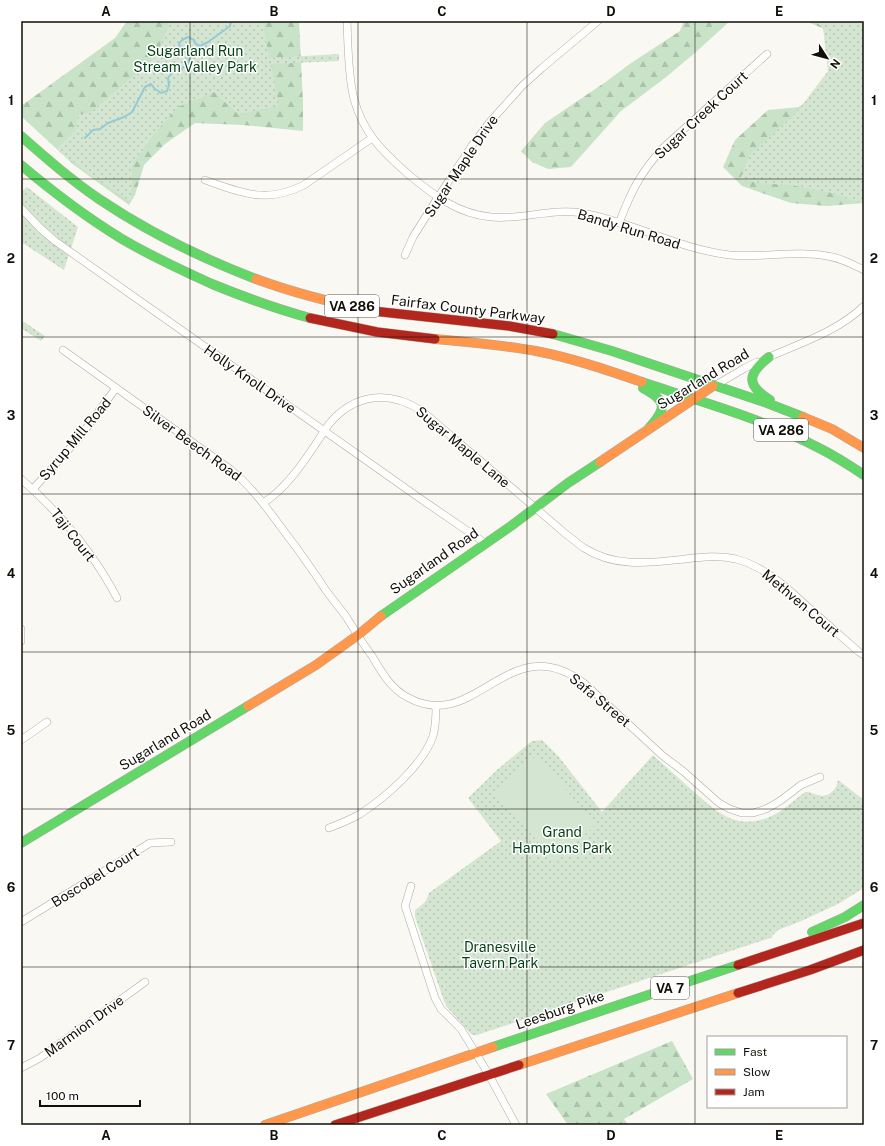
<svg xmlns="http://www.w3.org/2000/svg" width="885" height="1146" font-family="'Public Sans',sans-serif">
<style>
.forest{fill:url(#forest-firs)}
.park{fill:url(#park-dots)}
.pitch{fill:#d4e6d2}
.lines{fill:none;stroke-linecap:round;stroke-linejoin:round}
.stream{stroke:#94cbd7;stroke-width:2}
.street-casing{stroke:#aeaba5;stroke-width:8}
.fast-casing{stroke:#aeaba5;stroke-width:10}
.slow-casing{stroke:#aeaba5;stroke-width:10}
.jam-casing{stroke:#aeaba5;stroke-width:10}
.street{stroke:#fefefd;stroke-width:7}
.fast{stroke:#63d668;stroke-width:9}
.slow{stroke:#ff974d;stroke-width:9}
.jam{stroke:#b3261e;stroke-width:9}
.grid{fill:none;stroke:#120f09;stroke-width:1;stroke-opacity:0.55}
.labels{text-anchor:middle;stroke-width:3;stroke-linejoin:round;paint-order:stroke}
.shield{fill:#fff;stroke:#595753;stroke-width:1}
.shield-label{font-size:13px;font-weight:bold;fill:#120f09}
.park-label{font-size:14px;fill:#033f15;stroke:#fff}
.street-label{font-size:14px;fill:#120f09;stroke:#fff}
.neatline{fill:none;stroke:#120f09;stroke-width:1.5}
.grid-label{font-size:13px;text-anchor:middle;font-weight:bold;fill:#120f09}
</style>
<defs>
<pattern id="forest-firs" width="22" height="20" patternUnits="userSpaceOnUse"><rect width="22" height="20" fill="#c8e3c8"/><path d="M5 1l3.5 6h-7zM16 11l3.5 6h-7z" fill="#abc2aa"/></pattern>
<pattern id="park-dots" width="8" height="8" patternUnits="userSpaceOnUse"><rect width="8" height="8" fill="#d4e6d2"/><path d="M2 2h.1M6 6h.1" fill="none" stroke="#b5c4b3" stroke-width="1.8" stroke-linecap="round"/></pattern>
</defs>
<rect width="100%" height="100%" fill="#faf8f2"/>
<g class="forest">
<polygon points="127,21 299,21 303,102 303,131 243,125 195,123 165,144 144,165 135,195 129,205 74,165 21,116 21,106 115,38"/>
<polygon points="684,21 730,21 696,52 665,78 621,111 571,167 548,169 532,162 521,151 545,123 607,81 631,63 680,31"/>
<polygon points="806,21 864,21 864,203 827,206 791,203 742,186 723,167 735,140 768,110 799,107 818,93 831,66 832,44 822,28"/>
<polygon points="672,1041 693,1079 624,1119 628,1125 568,1125 546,1094"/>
</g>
<g class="park">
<polygon points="171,21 263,21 269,58 339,54 339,61 271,64 279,106 238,114 214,92 178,107 153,135 132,165 131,202 92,176 57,149 75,131 79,114 90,113 155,58"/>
<polygon points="815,21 864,21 864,204 832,193 790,185 759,183 740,179 750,155 797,112 828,71 823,28"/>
<polygon points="27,187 78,227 64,270 21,242 21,192"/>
<polygon points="21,320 45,336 41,341 21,328"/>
<path d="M542 740 559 757 602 812 653 755C666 767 679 778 692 790 715 810 733 830 767 818 781 813 793 801 805 792 811 792 813 794 818 795 828 798 837 790 838 780L864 800V888L838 904 799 922 778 930 772 936 773 937 477 1035H473L470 1033 447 1007 444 1001 415 917V910C422 905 427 902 429 893L501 841 468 798 498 769 532 741Z"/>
</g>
<polygon class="pitch" points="537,755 596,825 554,861 494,791"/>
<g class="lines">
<polyline class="stream" points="85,138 93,130 100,129 108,123 124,117 132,112 145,87 151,84 155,89 161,93 167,91 169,85 168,78 172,73 188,65 189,58 186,53 181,50 179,44 182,40 188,37 194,40 196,44 200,46 208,42 230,26 231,21"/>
<defs>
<g id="street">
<path d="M347 21C348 45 348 76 354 99 363 133 383 152 408 174 433 195 458 214 491 217 522 220 551 208 582 213 633 222 678 249 730 255 762 258 795 250 827 256 841 258 852 264 864 270"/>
<path d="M205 180C242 193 266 204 304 185L372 138"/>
<polyline points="21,208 40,228 55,241 418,497 485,543"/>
<path d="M619 223C631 192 640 173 663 148L767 54"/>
<polyline points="405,255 413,237 435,202 473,144 489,123 522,86 542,68 598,21"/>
<path d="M63 350 230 469C257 491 275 520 296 547 306 561 316 575 325 589 332 599 340 608 347 618 355 631 363 644 372 656 381 671 390 688 407 697 476 736 508 625 585 684L663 756 683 771 719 803 730 809 742 813H753L766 809 780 801 801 785 820 777"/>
<path d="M767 358C800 343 837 332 864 306"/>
<polyline points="714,386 745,368 757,362"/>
<path d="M21 479C60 513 93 552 117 598"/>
<polyline points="33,489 79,438 116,388"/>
<path d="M263 503C290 487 312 449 329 424 355 393 389 390 422 411L567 535C573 539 578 544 584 548 616 568 649 563 685 559 702 557 719 555 736 559 766 567 787 588 809 608 826 623 843 638 859 652L864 655"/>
<polyline points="21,629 21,641"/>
<polyline points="21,740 47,722"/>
<path d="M329 828C339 824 350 820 360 814 386 797 423 765 433 736 436 726 436 715 436 705"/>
<polyline points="411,886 405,906 435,998 441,1009 461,1029 489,1075 516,1125"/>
<polyline points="21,922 150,843 171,842"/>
<polyline points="21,1068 40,1058 145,982"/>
</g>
<g id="fast">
<path d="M21 136C46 158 71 180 99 199 148 232 201 258 256 279"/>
<path d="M21 165C53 192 86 217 122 239 151 256 181 270 212 284 244 297 276 309 310 318"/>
<polyline points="553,334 612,351 767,403 803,417"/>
<path d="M769 357C747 374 746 385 770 400"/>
<path d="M642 382C701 402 764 419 819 448 835 456 849 465 864 475"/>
<path d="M643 388C667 401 667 408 649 428"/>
<polyline points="381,616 511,526 568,483 600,462"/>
<polyline points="21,843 248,706"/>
<polyline points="812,932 845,917 864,905"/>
<polyline points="493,1047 738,965"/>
</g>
<g id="slow">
<path d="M256 279C294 293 334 303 373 311"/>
<path d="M435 339C469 342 503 345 536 351 572 358 607 370 642 382"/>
<polyline points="803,417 832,429 864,448"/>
<polyline points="600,462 713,386"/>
<polyline points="248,706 316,665 358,635 381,616"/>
<polyline points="519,1065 738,993"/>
<polyline points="265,1125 493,1047"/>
</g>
<g id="jam">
<polyline points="373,311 509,326 553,334"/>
<polyline points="310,318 377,332 435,339"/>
<polyline points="738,965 864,923"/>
<polyline points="738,993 810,970 864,950"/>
<polyline points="335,1125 519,1065"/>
</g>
</defs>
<use href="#street" class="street-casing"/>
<use href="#fast" class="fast-casing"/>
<use href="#slow" class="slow-casing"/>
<use href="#jam" class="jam-casing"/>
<use href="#street" class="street"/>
<use href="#fast" class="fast"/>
<use href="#slow" class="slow"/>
<use href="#jam" class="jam"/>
</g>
<path class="grid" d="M190 21V1125M358 21V1125M527 21V1125M695 21V1125M21 179H864M21 337H864M21 494H864M21 652H864M21 809H864M21 967H864"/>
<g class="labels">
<g class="shield">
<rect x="325" y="295" width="54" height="22" rx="3"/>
<rect x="754" y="419" width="54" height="22" rx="3"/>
<rect x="651" y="977" width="38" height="22" rx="3"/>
</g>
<g class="shield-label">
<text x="352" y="311">VA 286</text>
<text x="781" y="435">VA 286</text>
<text x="670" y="993">VA 7</text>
</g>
<g class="park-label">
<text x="195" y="56">Sugarland Run<tspan x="195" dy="16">Stream Valley Park</tspan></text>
<text x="562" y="837">Grand<tspan x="562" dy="16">Hamptons Park</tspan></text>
<text x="500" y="952">Dranesville<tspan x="500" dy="16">Tavern Park</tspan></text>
</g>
<g class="street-label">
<text transform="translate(701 115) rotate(-43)" y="5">Sugar Creek Court</text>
<text transform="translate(461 166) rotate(-56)" y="5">Sugar Maple Drive</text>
<text transform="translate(629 229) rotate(17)" y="5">Bandy Run Road</text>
<text transform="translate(468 309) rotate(7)" y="5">Fairfax County Parkway</text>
<text transform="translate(250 379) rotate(35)" y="5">Holly Knoll Drive</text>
<text transform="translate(703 379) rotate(-31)" y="5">Sugarland Road</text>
<text transform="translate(75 439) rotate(-50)" y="5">Syrup Mill Road</text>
<text transform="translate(192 443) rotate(36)" y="5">Silver Beech Road</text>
<text transform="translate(463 447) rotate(40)" y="5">Sugar Maple Lane</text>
<text transform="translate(73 535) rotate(52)" y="5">Taji Court</text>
<text transform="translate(434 561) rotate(-35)" y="5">Sugarland Road</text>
<text transform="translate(801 603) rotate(40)" y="5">Methven Court</text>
<text transform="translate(600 700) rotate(40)" y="5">Safa Street</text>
<text transform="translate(165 740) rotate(-31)" y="5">Sugarland Road</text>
<text transform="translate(95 877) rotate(-32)" y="5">Boscobel Court</text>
<text transform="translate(560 1010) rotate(-19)" y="5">Leesburg Pike</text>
<text transform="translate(84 1026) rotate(-36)" y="5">Marmion Drive</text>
</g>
</g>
<rect width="885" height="1146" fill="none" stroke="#ffffff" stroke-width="44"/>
<rect x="707" y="1036" width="140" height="72" fill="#ffffff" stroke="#a09f9d"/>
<rect x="715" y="1049" width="20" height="6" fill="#63d668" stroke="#a09f9d"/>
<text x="743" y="1056" font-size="12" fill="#120f09">Fast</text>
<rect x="715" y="1069" width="20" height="6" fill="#ff974d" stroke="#a09f9d"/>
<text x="743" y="1076" font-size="12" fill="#120f09">Slow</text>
<rect x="715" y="1089" width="20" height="6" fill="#b3261e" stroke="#a09f9d"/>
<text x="743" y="1096" font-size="12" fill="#120f09">Jam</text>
<g transform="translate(827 58) rotate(126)" stroke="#ffffff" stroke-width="3" paint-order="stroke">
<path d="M0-3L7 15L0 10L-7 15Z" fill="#120f09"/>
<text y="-6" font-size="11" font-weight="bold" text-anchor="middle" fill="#120f09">N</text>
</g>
<path d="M40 1100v6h100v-6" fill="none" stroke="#120f09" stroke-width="2"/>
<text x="46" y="1100" font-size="12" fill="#120f09" stroke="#ffffff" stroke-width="3" paint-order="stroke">100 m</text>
<rect x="22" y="22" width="841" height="1102" class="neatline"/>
<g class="grid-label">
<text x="106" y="16">A</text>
<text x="274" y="16">B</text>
<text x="442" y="16">C</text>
<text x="611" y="16">D</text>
<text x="779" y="16">E</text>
<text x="11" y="105">1</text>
<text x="874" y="105">1</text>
<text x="11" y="263">2</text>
<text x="874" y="263">2</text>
<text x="11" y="420">3</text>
<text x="874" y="420">3</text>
<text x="11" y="578">4</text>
<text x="874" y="578">4</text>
<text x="11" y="735">5</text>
<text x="874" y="735">5</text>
<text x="11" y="892">6</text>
<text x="874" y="892">6</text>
<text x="11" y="1050">7</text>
<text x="874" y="1050">7</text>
<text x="106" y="1140">A</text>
<text x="274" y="1140">B</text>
<text x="442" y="1140">C</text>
<text x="611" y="1140">D</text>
<text x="779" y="1140">E</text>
</g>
</svg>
